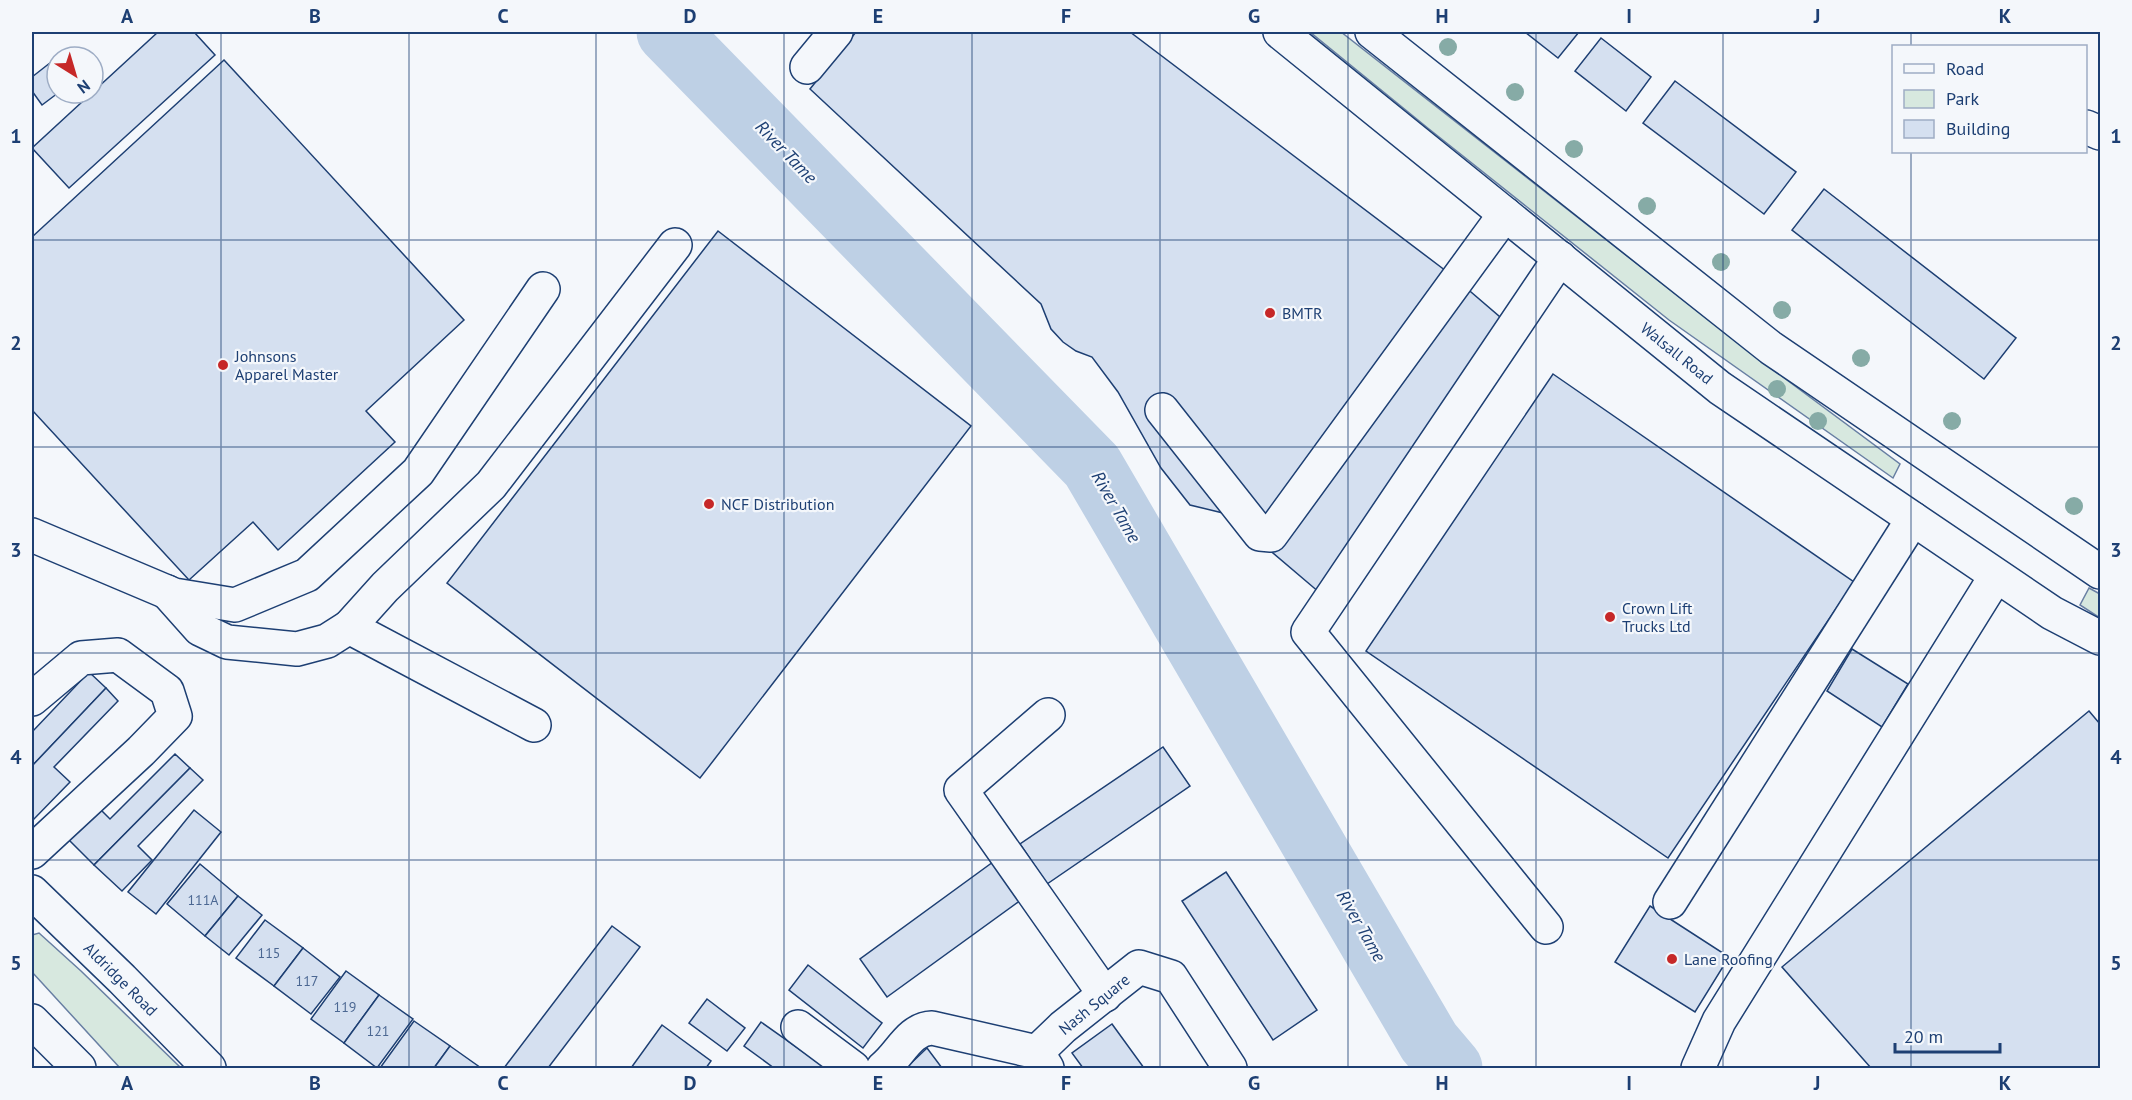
<svg xmlns="http://www.w3.org/2000/svg" width="2132" height="1100" font-family="'PT Sans',sans-serif">
<style>
.green{fill:#d7e8df;stroke:#687fa3;stroke-width:1.5}
.lines{fill:none;stroke-linecap:round;stroke-linejoin:round}
.river{stroke:#bed0e5;stroke-width:63}
.building{fill:#d5e0f0;stroke:#1d3f73;stroke-width:1.5}
.minor-casing{stroke:#1d3f73;stroke-width:36}
.major-casing{stroke:#1d3f73;stroke-width:36}
.highway-casing{stroke:#1d3f73;stroke-width:36}
.minor{stroke:#f4f7fb;stroke-width:33}
.major{stroke:#f4f7fb;stroke-width:33}
.highway{stroke:#f4f7fb;stroke-width:33}
.tree{fill:#86aba6}
.grid{fill:none;stroke:#1d3f73;stroke-width:1.5;stroke-opacity:0.55}
.poi-dot{fill:#c62828;stroke:#f4f7fb;stroke-width:2}
.labels{text-anchor:middle;stroke-width:4.5;stroke-linejoin:round;paint-order:stroke}
.number-label{font-size:14px;fill:#4b6792}
.poi-label{font-size:16px;fill:#1d3f73;stroke:#f4f7fb;text-anchor:start}
.street-label{font-size:16px;fill:#1d3f73;stroke:#f4f7fb}
.water-label{font-size:18px;font-style:italic;fill:#1d3f73;stroke:#f4f7fb}
.neatline{fill:none;stroke:#1d3f73;stroke-width:2}
.grid-label{font-size:20px;text-anchor:middle;font-weight:bold;fill:#1d3f73}
</style>
<rect width="100%" height="100%" fill="#f4f7fb"/>
<g class="green">
<polygon points="1310,32 1341,32 1760,360 1900,464 1893,478 1669,320 1429,129"/>
<polygon points="2089,588 2100,594 2100,618 2080,605"/>
<polygon points="39,933 81,971 181,1068 120,1068 32,972 32,935"/>
</g>
<g class="lines">
<polyline class="river" points="668,32 1092,466 1429,1042 1451,1068"/>
</g>
<g class="building">
<polygon points="158,32 194,32 215,55 69,188 32,148"/>
<polygon points="856,32 1130,32 1450,274 1507,323 1320,593 1227,514 1190,505 1161,468 1118,392 1092,357 1076,351 1063,342 1051,329 1041,304 810,89"/>
<polygon points="1525,32 1579,32 1558,58"/>
<polygon points="1601,38 1651,77 1626,111 1575,71"/>
<polygon points="69,48 76,57 57,57 58,93 42,105 32,91 32,77"/>
<polygon points="224,60 464,320 366,411 395,442 278,550 253,522 189,580 32,410 32,237"/>
<polygon points="1675,81 1796,172 1764,214 1643,123"/>
<polygon points="1824,189 2016,338 1984,379 1792,230"/>
<polygon points="718,231 971,426 700,778 447,583"/>
<polygon points="1553,374 1854,582 1668,858 1366,651"/>
<polygon points="1852,649 1908,684 1882,727 1827,691"/>
<polygon points="89,672 106,688 32,766 32,732"/>
<polygon points="106,688 118,701 54,767 70,782 34,819 32,817 32,766"/>
<polygon points="2089,711 2100,724 2100,1068 1871,1068 1782,967"/>
<polygon points="1163,747 1190,786 1047,884 1020,844"/>
<polygon points="175,754 190,768 94,865 66,837 97,806 110,819"/>
<polygon points="190,768 203,780 138,846 152,860 122,891 94,865"/>
<polygon points="194,810 221,832 156,914 128,892"/>
<polygon points="993,862 1021,900 887,997 860,959"/>
<polygon points="200,864 238,896 205,936 167,904"/>
<polygon points="1226,872 1317,1010 1273,1040 1182,901"/>
<polygon points="238,896 262,915 229,955 205,936"/>
<polygon points="1650,906 1729,957 1695,1012 1615,962"/>
<polygon points="265,920 303,948 274,986 236,958"/>
<polygon points="612,926 640,947 548,1068 504,1068"/>
<polygon points="303,948 340,977 311,1014 274,986"/>
<polygon points="808,965 882,1023 863,1048 789,990"/>
<polygon points="346,971 379,995 344,1043 311,1019"/>
<polygon points="379,995 413,1019 377,1068 344,1043"/>
<polygon points="707,999 745,1028 727,1051 689,1023"/>
<polygon points="414,1021 450,1046 434,1068 380,1068"/>
<polygon points="761,1022 826,1068 774,1068 744,1046"/>
<polygon points="1112,1024 1144,1068 1083,1068 1072,1053"/>
<polygon points="662,1025 711,1061 706,1068 631,1068"/>
<polygon points="450,1046 481,1068 434,1068"/>
<polygon points="927,1048 942,1068 906,1068"/>
</g>
<g class="lines">
<defs>
<g id="minor">
<polyline points="807,67 836,32"/>
<polyline points="2086,127 2100,133"/>
<polyline points="1162,410 1260,534 1271,535 1505,214"/>
<polyline points="32,535 174,595 235,605 307,575 418,472 543,289"/>
<polyline points="167,592 200,629 227,642 297,649 327,641 349,627 534,725"/>
<polyline points="349,627 385,587 491,485 675,245"/>
<polyline points="32,699 81,658 118,655 167,691 175,716 141,751 32,852"/>
<polyline points="1048,715 961,790 1105,995"/>
<polyline points="1670,902 1913,519"/>
<polyline points="1546,927 1308,632 1560,258"/>
<polyline points="798,1027 853,1068"/>
<path d="M883 1068C900 1055 909 1029 932 1028L1037 1052"/>
<polyline points="1047,1068 1037,1052 1063,1027 1139,967 1171,977 1230,1068"/>
<polyline points="1698,1068 1719,1021 1996,576"/>
</g>
<g id="major">
<polyline points="32,892 122,979 209,1068"/>
<polyline points="32,1021 79,1068"/>
</g>
<g id="highway">
<polyline points="1280,32 1720,388 2052,613 2100,638"/>
<polyline points="1372,32 1771,348 2100,572"/>
</g>
</defs>
<use href="#minor" class="minor-casing"/>
<use href="#major" class="major-casing"/>
<use href="#highway" class="highway-casing"/>
<use href="#minor" class="minor"/>
<use href="#major" class="major"/>
<use href="#highway" class="highway"/>
</g>
<g class="tree">
<circle cx="1448" cy="47" r="9"/>
<circle cx="1515" cy="92" r="9"/>
<circle cx="1574" cy="149" r="9"/>
<circle cx="1647" cy="206" r="9"/>
<circle cx="1721" cy="262" r="9"/>
<circle cx="1782" cy="310" r="9"/>
<circle cx="1861" cy="358" r="9"/>
<circle cx="1777" cy="389" r="9"/>
<circle cx="1818" cy="421" r="9"/>
<circle cx="1952" cy="421" r="9"/>
<circle cx="2074" cy="506" r="9"/>
</g>
<path class="grid" d="M221 32V1068M409 32V1068M596 32V1068M784 32V1068M972 32V1068M1160 32V1068M1348 32V1068M1536 32V1068M1723 32V1068M1911 32V46M1911 152V1068M32 240H2100M32 447H2100M32 653H2100M32 860H2100"/>
<g class="poi-dot">
<circle cx="1270" cy="313" r="6"/>
<circle cx="223" cy="365" r="6"/>
<circle cx="709" cy="504" r="6"/>
<circle cx="1610" cy="617" r="6"/>
<circle cx="1672" cy="959" r="6"/>
</g>
<g class="labels">
<g class="number-label">
<text x="203" y="905">111A</text>
<text x="269" y="958">115</text>
<text x="307" y="986">117</text>
<text x="345" y="1012">119</text>
<text x="378" y="1036">121</text>
</g>
<g class="poi-label">
<text x="1282" y="319">BMTR</text>
<text x="235" y="362">Johnsons<tspan x="235" dy="18">Apparel Master</tspan></text>
<text x="721" y="510">NCF Distribution</text>
<text x="1622" y="614">Crown Lift<tspan x="1622" dy="18">Trucks Ltd</tspan></text>
<text x="1684" y="965">Lane Roofing</text>
</g>
<g class="street-label">
<text transform="translate(1677 353) rotate(39)" y="6">Walsall Road</text>
<text transform="translate(121 979) rotate(45)" y="6">Aldridge Road</text>
<text transform="translate(1094 1004) rotate(-39)" y="6">Nash Square</text>
</g>
<g class="water-label">
<text transform="translate(786 152) rotate(46)" y="6">River Tame</text>
<text transform="translate(1116 507) rotate(60)" y="6">River Tame</text>
<text transform="translate(1361 926) rotate(60)" y="6">River Tame</text>
</g>
</g>
<rect width="2132" height="1100" fill="none" stroke="#f4f7fb" stroke-width="66"/>
<rect x="1892" y="45" width="195" height="108" fill="#f4f7fb" stroke="#9eadc5" stroke-width="1.5"/>
<rect x="1904" y="64" width="30" height="9" fill="#f4f7fb" stroke="#9eadc5" stroke-width="1.5"/>
<text x="1946" y="75" font-size="18" fill="#1d3f73">Road</text>
<rect x="1904" y="90" width="30" height="18" fill="#d7e8df" stroke="#9eadc5" stroke-width="1.5"/>
<text x="1946" y="105" font-size="18" fill="#1d3f73">Park</text>
<rect x="1904" y="120" width="30" height="18" fill="#d5e0f0" stroke="#9eadc5" stroke-width="1.5"/>
<text x="1946" y="135" font-size="18" fill="#1d3f73">Building</text>
<g transform="translate(75 75) rotate(143)"><circle r="28" fill="#f4f7fb" stroke="#9eadc5" stroke-width="1.5"/>
<path d="M0-4.5L10 22L0 15L-10 22Z" fill="#c62828"/>
<text y="-9" font-size="16" font-weight="bold" text-anchor="middle" fill="#1d3f73">N</text>
</g>
<path d="M1895 1043v9h105v-9" fill="none" stroke="#1d3f73" stroke-width="3"/>
<text x="1904" y="1043" font-size="18" fill="#1d3f73" stroke="#f4f7fb" stroke-width="4.5" paint-order="stroke">20 m</text>
<rect x="33" y="33" width="2066" height="1034" class="neatline"/>
<g class="grid-label">
<text x="127" y="23">A</text>
<text x="315" y="23">B</text>
<text x="503" y="23">C</text>
<text x="690" y="23">D</text>
<text x="878" y="23">E</text>
<text x="1066" y="23">F</text>
<text x="1254" y="23">G</text>
<text x="1442" y="23">H</text>
<text x="1629" y="23">I</text>
<text x="1817" y="23">J</text>
<text x="2005" y="23">K</text>
<text x="16" y="143">1</text>
<text x="2116" y="143">1</text>
<text x="16" y="350">2</text>
<text x="2116" y="350">2</text>
<text x="16" y="557">3</text>
<text x="2116" y="557">3</text>
<text x="16" y="764">4</text>
<text x="2116" y="764">4</text>
<text x="16" y="970">5</text>
<text x="2116" y="970">5</text>
<text x="127" y="1090">A</text>
<text x="315" y="1090">B</text>
<text x="503" y="1090">C</text>
<text x="690" y="1090">D</text>
<text x="878" y="1090">E</text>
<text x="1066" y="1090">F</text>
<text x="1254" y="1090">G</text>
<text x="1442" y="1090">H</text>
<text x="1629" y="1090">I</text>
<text x="1817" y="1090">J</text>
<text x="2005" y="1090">K</text>
</g>
</svg>
